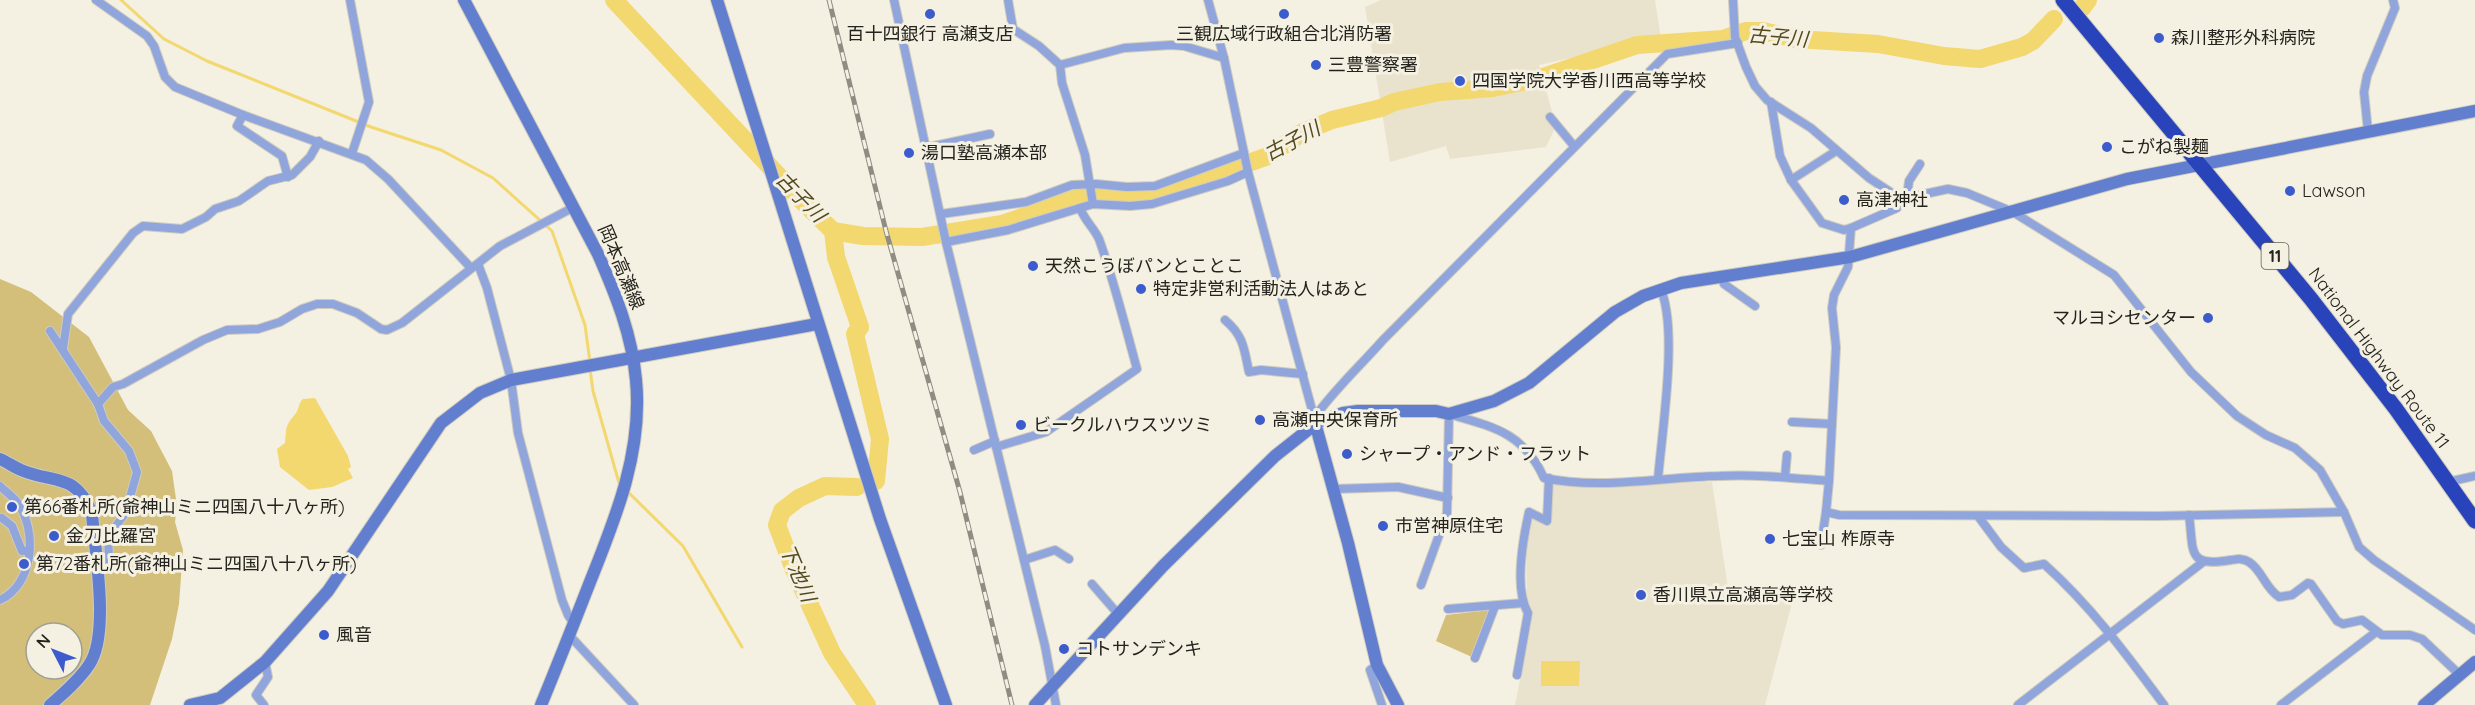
<svg xmlns="http://www.w3.org/2000/svg" width="2475" height="705" font-family="Quicksand,'Noto Sans JP',sans-serif">
<style>
.built{fill:#e9e3ce}
.green{fill:#d3bf79;fill-rule:evenodd}
.water{fill:#f3d76f}
.lines{fill:none;stroke-linecap:round;stroke-linejoin:round}
.stream{stroke:#f3d76f;stroke-width:3}
.river{stroke:#f3d76f;stroke-width:18}
.street-casing{stroke:#cfcbbf;stroke-width:10}
.secondary-casing{stroke:#cfcbbf;stroke-width:14}
.highway-casing{stroke:#cfcbbf;stroke-width:17}
.street{stroke:#8fa5dc;stroke-width:8}
.secondary{stroke:#627ecf;stroke-width:12}
.highway{stroke:#2943ba;stroke-width:15}
.rail-casing{stroke:#8f8d83;stroke-width:5}
.rail{stroke:#f4f0e2;stroke-width:3;stroke-dasharray:9;stroke-linecap:butt}
.poi-dot{fill:#3c5bcd;stroke:#f4f0e2;stroke-width:2}
.labels{text-anchor:middle;stroke-width:6;stroke-linejoin:round;paint-order:stroke}
.shield{fill:#f4f0e2;stroke:#626059;stroke-width:1.5}
.shield-label{font-size:16px;font-weight:bold;fill:#24231e}
.poi-label{font-size:18px;fill:#24231e;stroke:#f4f0e2;text-anchor:start}
.street-label{font-size:18px;fill:#24231e;stroke:#f4f0e2}
.water-label{font-size:20px;font-style:italic;fill:#55491e;stroke:#f4f0e2}
</style>
<rect width="100%" height="100%" fill="#f4f0e2"/>
<g class="built">
<polygon points="1381,0 1655,0 1661,38 1539,65 1556,126 1546,147 1450,159 1446,146 1390,162 1365,7"/>
<polygon points="1712,482 1728,588 1792,603 1765,705 1515,705 1533,612 1527,601 1526,545 1531,518 1550,525 1550,484"/>
</g>
<g class="green">
<path d="M0 279 31 292 89 337 128 410 151 431 172 471 177 506 175 522 183 550 179 604 172 639 150 705H0ZM36 633H72V669H36Z"/>
<polygon points="1490,610 1472,657 1436,641 1446,615"/>
</g>
<g class="water">
<path d="M315 398 348 456 351 467 348 469 353 478 332 487 309 490 280 467 277 449 285 443C287 424 285 427 296 413 299 409 298 404 303 399Z"/>
<polygon points="1541,661 1580,661 1579,686 1541,686"/>
</g>
<g class="lines">
<g class="stream">
<polyline points="121,0 164,39 207,61 371,127 441,150 493,178 552,231 585,325 590,362"/>
<polyline points="590,369 593,391 619,483 622,486"/>
<polyline points="627,491 683,546 742,647"/>
</g>
<g class="river">
<polyline points="614,0 802,201 833,231 863,236 922,237 1002,224 1074,199 1104,194 1143,196 1173,190 1268,156 1303,132 1332,120 1381,108 1394,102 1440,92 1493,88 1540,78 1637,45 1723,39 1746,31 1763,31 1796,39 1878,44 1944,56 1980,59 2022,47 2033,41 2054,19"/>
<polyline points="2082,8 2088,0"/>
<polyline points="833,231 836,257 860,327 855,334 880,439 876,481"/>
<polyline points="857,487 825,486 799,498 782,511 777,525 794,570 832,653 867,705"/>
</g>
<defs>
<g id="street">
<polyline points="96,0 147,36 154,46 165,77 175,87 243,115 366,160 388,179 471,268"/>
<polyline points="350,0 369,102 352,153"/>
<polyline points="894,0 946,242 1045,646 1056,705"/>
<polyline points="1008,0 1013,29 1039,46 1060,65 1062,83 1085,155 1093,204"/>
<polyline points="1208,0 1224,58 1248,172 1315,421"/>
<polyline points="1733,0 1735,37 1746,67 1755,86 1767,100 1811,128 1869,178 1901,199 1948,189 1967,193 2013,212 2114,275 2191,372 2237,416 2266,435 2295,448 2320,470 2344,512 2359,547 2374,560 2475,630"/>
<polyline points="1060,65 1124,48 1171,45 1184,46 1224,58"/>
<polyline points="1771,102 1780,156 1791,180 1822,223 1844,230 1851,228"/>
<polyline points="243,115 237,126 282,156 288,177"/>
<polyline points="1550,117 1574,146"/>
<polyline points="2368,131 2364,92 2367,76 2395,8 2393,0"/>
<polyline points="925,148 990,134"/>
<polyline points="1791,180 1836,151"/>
<polyline points="1907,197 1909,181 1920,164"/>
<polyline points="941,214 1026,202 1072,185 1096,184 1127,187 1155,186 1244,153"/>
<polyline points="946,242 1008,230 1093,204 1130,206 1152,204 1228,181 1248,172"/>
<polyline points="478,264 487,288 511,380 518,433 562,600 568,615 574,624"/>
<polyline points="1722,278 1724,284 1755,306"/>
<path d="M1225 320C1244 336 1244 349 1249 372L1261 370 1303 374"/>
<polyline points="50,331 98,404 113,387 123,384 203,340 227,330 258,329 280,322 302,309 317,304 333,304 357,313 381,329 387,330 402,323 500,246 574,207"/>
<polyline points="63,348 68,314 133,233 143,226 182,229 206,217 215,209 239,201 268,181 292,175 310,157 319,141"/>
<path d="M1314 418C1334 390 1360 366 1383 340L1667 54 1738 43"/>
<polyline points="1792,422 1832,424"/>
<path d="M996 447 1046 432 1137 369C1125 325 1114 281 1099 239 1094 228 1085 221 1080 208"/>
<polyline points="974,450 995,441"/>
<polyline points="1785,477 1787,455"/>
<path d="M1658 479C1662 432 1678 330 1661 290"/>
<polyline points="1829,481 1836,347 1832,308 1834,295 1848,267 1851,228 1897,208 1901,199"/>
<polyline points="2448,482 2475,476"/>
<path d="M0 486C5 491 12 496 17 502 38 531 34 584 0 600"/>
<polyline points="1333,489 1398,487 1448,498"/>
<path d="M2189 515C2194 551 2186 568 2231 560 2238 559 2243 558 2249 562 2262 570 2265 588 2279 597L2292 595 2308 583 2311 584 2337 621 2343 624 2362 620 2382 635H2410L2422 639 2461 676"/>
<path d="M1978 516 2001 547 2024 568 2044 564C2091 606 2127 655 2164 705"/>
<polyline points="2,518 12,526 22,551 29,551"/>
<polyline points="1821,545 1826,512"/>
<polyline points="1024,560 1055,550 1069,559"/>
<polyline points="97,573 109,557 108,537 126,512 137,472 129,451 104,421 98,404"/>
<polyline points="1092,584 1118,614"/>
<path d="M1421 585 1447 513 1449 414C1493 427 1523 432 1544 478 1600 490 1662 477 1719 476 1756 474 1792 478 1829 481L1826 512 1839 515 2158 516 2344 512"/>
<polyline points="1448,609 1523,603"/>
<polyline points="570,636 634,705"/>
<polyline points="1475,658 1495,606"/>
<polyline points="1377,665 1370,670 1382,705"/>
<path d="M1517 675 1528 613C1514 589 1523 539 1529 512L1547 521 1549 478"/>
<polyline points="264,705 256,695 268,677 265,662"/>
<polyline points="2018,705 2203,562"/>
<polyline points="2281,705 2376,632"/>
</g>
<g id="secondary">
<path d="M464 0 598 254C616 295 632 335 636 380 643 451 616 517 590 582 574 623 558 664 541 705"/>
<polyline points="717,0 880,519 946,705"/>
<polyline points="1317,430 1348,543 1377,665 1398,705"/>
<path d="M0 459C7 462 14 467 21 470 54 484 76 472 92 514 95 552 110 635 89 665 79 680 64 693 50 705"/>
<polyline points="190,705 220,698 265,662 328,591 441,423 480,393 511,380 817,324"/>
<polyline points="1035,705 1163,566 1275,456 1318,422 1343,413 1358,411 1436,411 1449,414 1494,401 1529,383 1615,312 1643,296 1681,283 1850,257 2127,179 2475,111"/>
<polyline points="2424,705 2475,662"/>
</g>
<polyline id="highway" points="2063,0 2311,299 2396,409 2475,521"/>
</defs>
<use href="#street" class="street-casing"/>
<use href="#secondary" class="secondary-casing"/>
<use href="#highway" class="highway-casing"/>
<use href="#street" class="street"/>
<use href="#secondary" class="secondary"/>
<use href="#highway" class="highway"/>
<defs>
<polyline id="rail" points="829,0 886,231 960,492 1012,705"/>
</defs>
<use href="#rail" class="rail-casing"/>
<use href="#rail" class="rail"/>
</g>
<g class="poi-dot">
<circle cx="930" cy="14" r="6"/>
<circle cx="1284" cy="14" r="6"/>
<circle cx="2159" cy="38" r="6"/>
<circle cx="1316" cy="65" r="6"/>
<circle cx="1460" cy="81" r="6"/>
<circle cx="2107" cy="147" r="6"/>
<circle cx="909" cy="153" r="6"/>
<circle cx="2290" cy="191" r="6"/>
<circle cx="1844" cy="200" r="6"/>
<circle cx="1033" cy="266" r="6"/>
<circle cx="1141" cy="289" r="6"/>
<circle cx="2208" cy="318" r="6"/>
<circle cx="1260" cy="420" r="6"/>
<circle cx="1021" cy="425" r="6"/>
<circle cx="1347" cy="454" r="6"/>
<circle cx="12" cy="507" r="6"/>
<circle cx="1383" cy="526" r="6"/>
<circle cx="54" cy="536" r="6"/>
<circle cx="1770" cy="539" r="6"/>
<circle cx="24" cy="564" r="6"/>
<circle cx="1641" cy="595" r="6"/>
<circle cx="324" cy="635" r="6"/>
<circle cx="1064" cy="649" r="6"/>
</g>
<g class="labels">
<rect class="shield" x="2261.5" y="243" width="27" height="26" rx="4.5"/>
<g class="shield-label">
<text x="2275" y="262">11</text>
</g>
<g class="poi-label">
<text x="930" y="40" text-anchor="middle">百十四銀行 高瀬支店</text>
<text x="1284" y="40" text-anchor="middle">三観広域行政組合北消防署</text>
<text x="2171" y="44">森川整形外科病院</text>
<text x="1328" y="71">三豊警察署</text>
<text x="1472" y="87">四国学院大学香川西高等学校</text>
<text x="2119" y="153">こがね製麺</text>
<text x="921" y="159">湯口塾高瀬本部</text>
<text x="2302" y="197">Lawson</text>
<text x="1856" y="206">高津神社</text>
<text x="1045" y="272">天然こうぼパンとことこ</text>
<text x="1153" y="295">特定非営利活動法人はあと</text>
<text x="2196" y="324" text-anchor="end">マルヨシセンター</text>
<text x="1272" y="426">高瀬中央保育所</text>
<text x="1033" y="431">ビークルハウスツツミ</text>
<text x="1359" y="460">シャープ・アンド・フラット</text>
<text x="24" y="513">第66番札所(爺神山ミニ四国八十八ヶ所)</text>
<text x="1395" y="532">市営神原住宅</text>
<text x="66" y="542">金刀比羅宮</text>
<text x="1782" y="545">七宝山 柞原寺</text>
<text x="36" y="570">第72番札所(爺神山ミニ四国八十八ヶ所)</text>
<text x="1653" y="601">香川県立高瀬高等学校</text>
<text x="336" y="641">風音</text>
<text x="1076" y="655">コトサンデンキ</text>
</g>
<g class="street-label">
<text transform="translate(621 267) rotate(67)" y="6">岡本高瀬線</text>
<text transform="translate(2379 358) rotate(53)" y="6">National Highway Route 11</text>
</g>
<g class="water-label">
<text transform="translate(1778 37) rotate(5)" y="7">古子川</text>
<text transform="translate(1292 141) rotate(-28)" y="7">古子川</text>
<text transform="translate(801 197) rotate(46)" y="7">古子川</text>
<text transform="translate(798 573) rotate(67)" y="7">下池川</text>
</g>
</g>
<g transform="translate(54 651) rotate(312)"><circle r="28" fill="#f4f0e2" stroke="#a19e94" stroke-width="1.5"/>
<path d="M0-4.5L10 22L0 15L-10 22Z" fill="#3c5bcd"/>
<text y="-9" font-size="16" font-weight="bold" text-anchor="middle" fill="#24231e">N</text>
</g>
</svg>
